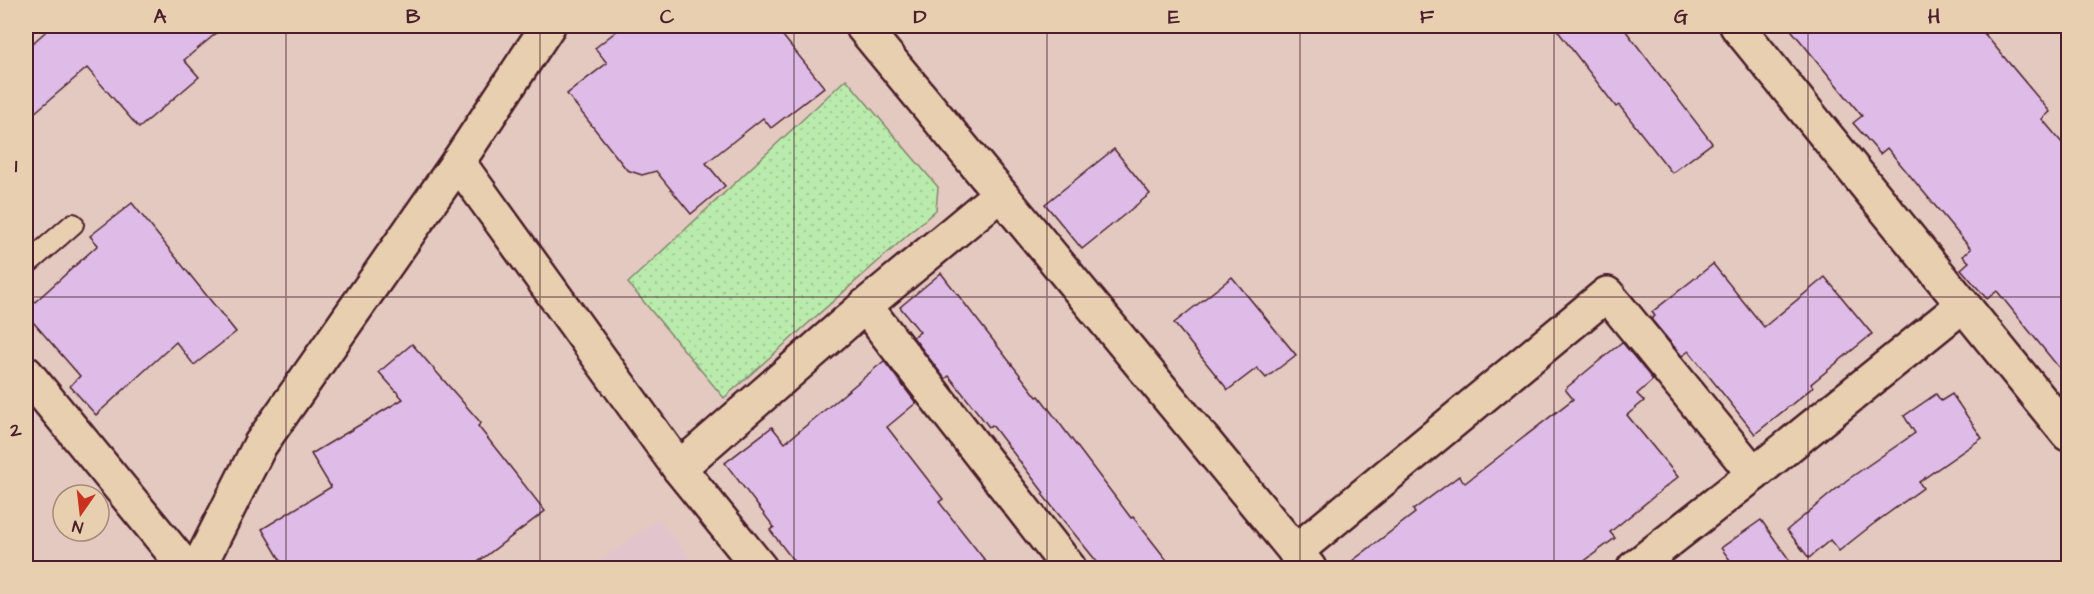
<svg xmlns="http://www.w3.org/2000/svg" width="2094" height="594" font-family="'Architects Daughter',sans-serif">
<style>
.built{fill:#e2c5cc}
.park{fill:url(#park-dots);stroke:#82866c;stroke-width:1.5}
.building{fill:#debce7;stroke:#4a1f2b;stroke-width:1.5}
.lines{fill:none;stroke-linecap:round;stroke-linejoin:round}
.lane-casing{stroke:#4a1f2b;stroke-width:24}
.street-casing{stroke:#4a1f2b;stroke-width:38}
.secondary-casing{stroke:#4a1f2b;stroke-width:38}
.lane{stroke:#e7cfaf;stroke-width:20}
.street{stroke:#e7cfaf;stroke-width:33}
.secondary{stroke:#e7cfaf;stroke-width:33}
.grid{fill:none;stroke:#4a1f2b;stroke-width:1.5;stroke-opacity:0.55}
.neatline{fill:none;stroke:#4a1f2b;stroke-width:2}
.grid-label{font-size:20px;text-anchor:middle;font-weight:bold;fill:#4a1f2b}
</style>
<defs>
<pattern id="park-dots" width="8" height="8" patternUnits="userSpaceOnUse" patternTransform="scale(1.5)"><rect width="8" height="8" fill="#b9ecac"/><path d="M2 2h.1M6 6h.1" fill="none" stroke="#a1ca94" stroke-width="1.8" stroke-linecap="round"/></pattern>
</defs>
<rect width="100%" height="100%" fill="#e4c9c0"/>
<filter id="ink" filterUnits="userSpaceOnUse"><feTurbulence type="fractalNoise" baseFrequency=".0167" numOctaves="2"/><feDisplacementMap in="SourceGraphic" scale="12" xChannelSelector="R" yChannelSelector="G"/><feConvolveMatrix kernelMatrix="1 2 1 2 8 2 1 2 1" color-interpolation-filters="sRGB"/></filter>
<g filter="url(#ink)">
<polygon class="built" points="658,518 698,568 591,568"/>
<polygon class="park" points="846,79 938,187 936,210 724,398 628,283"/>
<g class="building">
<polygon points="52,26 225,26 184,60 199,77 139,128 87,68 26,120 26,49"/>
<polygon points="623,26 775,26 824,87 771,128 763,118 706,163 725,186 691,214 656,171 642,175 627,170 567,94 607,63 595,48"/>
<polygon points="1554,26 1622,26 1712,143 1672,173 1619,105 1616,107"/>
<polygon points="1788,26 1978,26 2050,112 2042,119 2068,150 2068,379 1997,291 1987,299 1961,269 1969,262 1963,256 1971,249 1887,148 1880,154 1853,123 1862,116"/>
<polygon points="1114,149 1150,194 1082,249 1045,204"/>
<polygon points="132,203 236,332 194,365 176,342 96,415 70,386 80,376 26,314 26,310 98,245 90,236"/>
<polygon points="1713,264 1764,327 1825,277 1872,334 1811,384 1813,387 1755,434 1689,351 1682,356 1651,319 1655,316 1652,312"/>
<polygon points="941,273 1037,397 1039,396 1131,518 1133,517 1173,568 1102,568 1042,494 1044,493 992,425 989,427 949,376 945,379 913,337 920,332 900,307"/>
<polygon points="1232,277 1296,355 1266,378 1257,368 1228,390 1174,323"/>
<polygon points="1622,342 1653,380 1637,394 1644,401 1627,415 1678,477 1610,532 1615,538 1575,568 1343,568 1415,513 1413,510 1459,476 1465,483 1573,399 1565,389"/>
<polygon points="412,344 481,423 478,426 545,511 470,568 285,568 262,529 331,487 311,454 403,399 379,372"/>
<polygon points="884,361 916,403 887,427 943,499 939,502 991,568 799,568 770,530 774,527 725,463 772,427 785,443"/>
<polygon points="1936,394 1941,401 1952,394 1982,438 1919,482 1923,488 1872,525 1839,551 1830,540 1809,558 1787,530 1847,480 1915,433 1904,416"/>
<polygon points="1761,520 1795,568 1736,568 1721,548"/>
</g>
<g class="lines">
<defs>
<polyline id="lane" points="26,265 73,224"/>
<g id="street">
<polyline points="862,26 1309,568"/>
<polyline points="1737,26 2068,434"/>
<polyline points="458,162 679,468 760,568"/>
<polyline points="1000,194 865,306 1069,568"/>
<polyline points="26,373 186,568"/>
<polyline points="679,468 865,306"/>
<polyline points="1295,552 1607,294 1754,474"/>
<polyline points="1634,568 1754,474 1963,305"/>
</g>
<polyline id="secondary" points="198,568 260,445 458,162 548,26"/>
</defs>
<use href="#lane" class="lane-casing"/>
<use href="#street" class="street-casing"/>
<use href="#secondary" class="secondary-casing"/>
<use href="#lane" class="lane"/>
<use href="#street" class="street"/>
<use href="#secondary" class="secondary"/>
</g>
</g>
<path class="grid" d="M286 26V568M540 26V568M794 26V568M1047 26V568M1300 26V568M1554 26V568M1808 26V568M26 297H2068"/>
<rect width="2094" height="594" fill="none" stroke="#e7cfaf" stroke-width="66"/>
<g transform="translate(81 513) rotate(194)"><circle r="28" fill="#e7cfaf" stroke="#a8897a" stroke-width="1.5"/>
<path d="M0-4.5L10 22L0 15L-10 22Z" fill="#c8321e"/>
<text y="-9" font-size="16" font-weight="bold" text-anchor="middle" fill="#4a1f2b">N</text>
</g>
<rect x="33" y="33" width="2028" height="528" class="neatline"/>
<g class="grid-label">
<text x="160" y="23">A</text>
<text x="413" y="23">B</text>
<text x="667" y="23">C</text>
<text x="920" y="23">D</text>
<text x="1174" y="23">E</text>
<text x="1427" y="23">F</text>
<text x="1681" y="23">G</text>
<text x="1934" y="23">H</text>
<text x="16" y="172">1</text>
<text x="16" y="436">2</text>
</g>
</svg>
